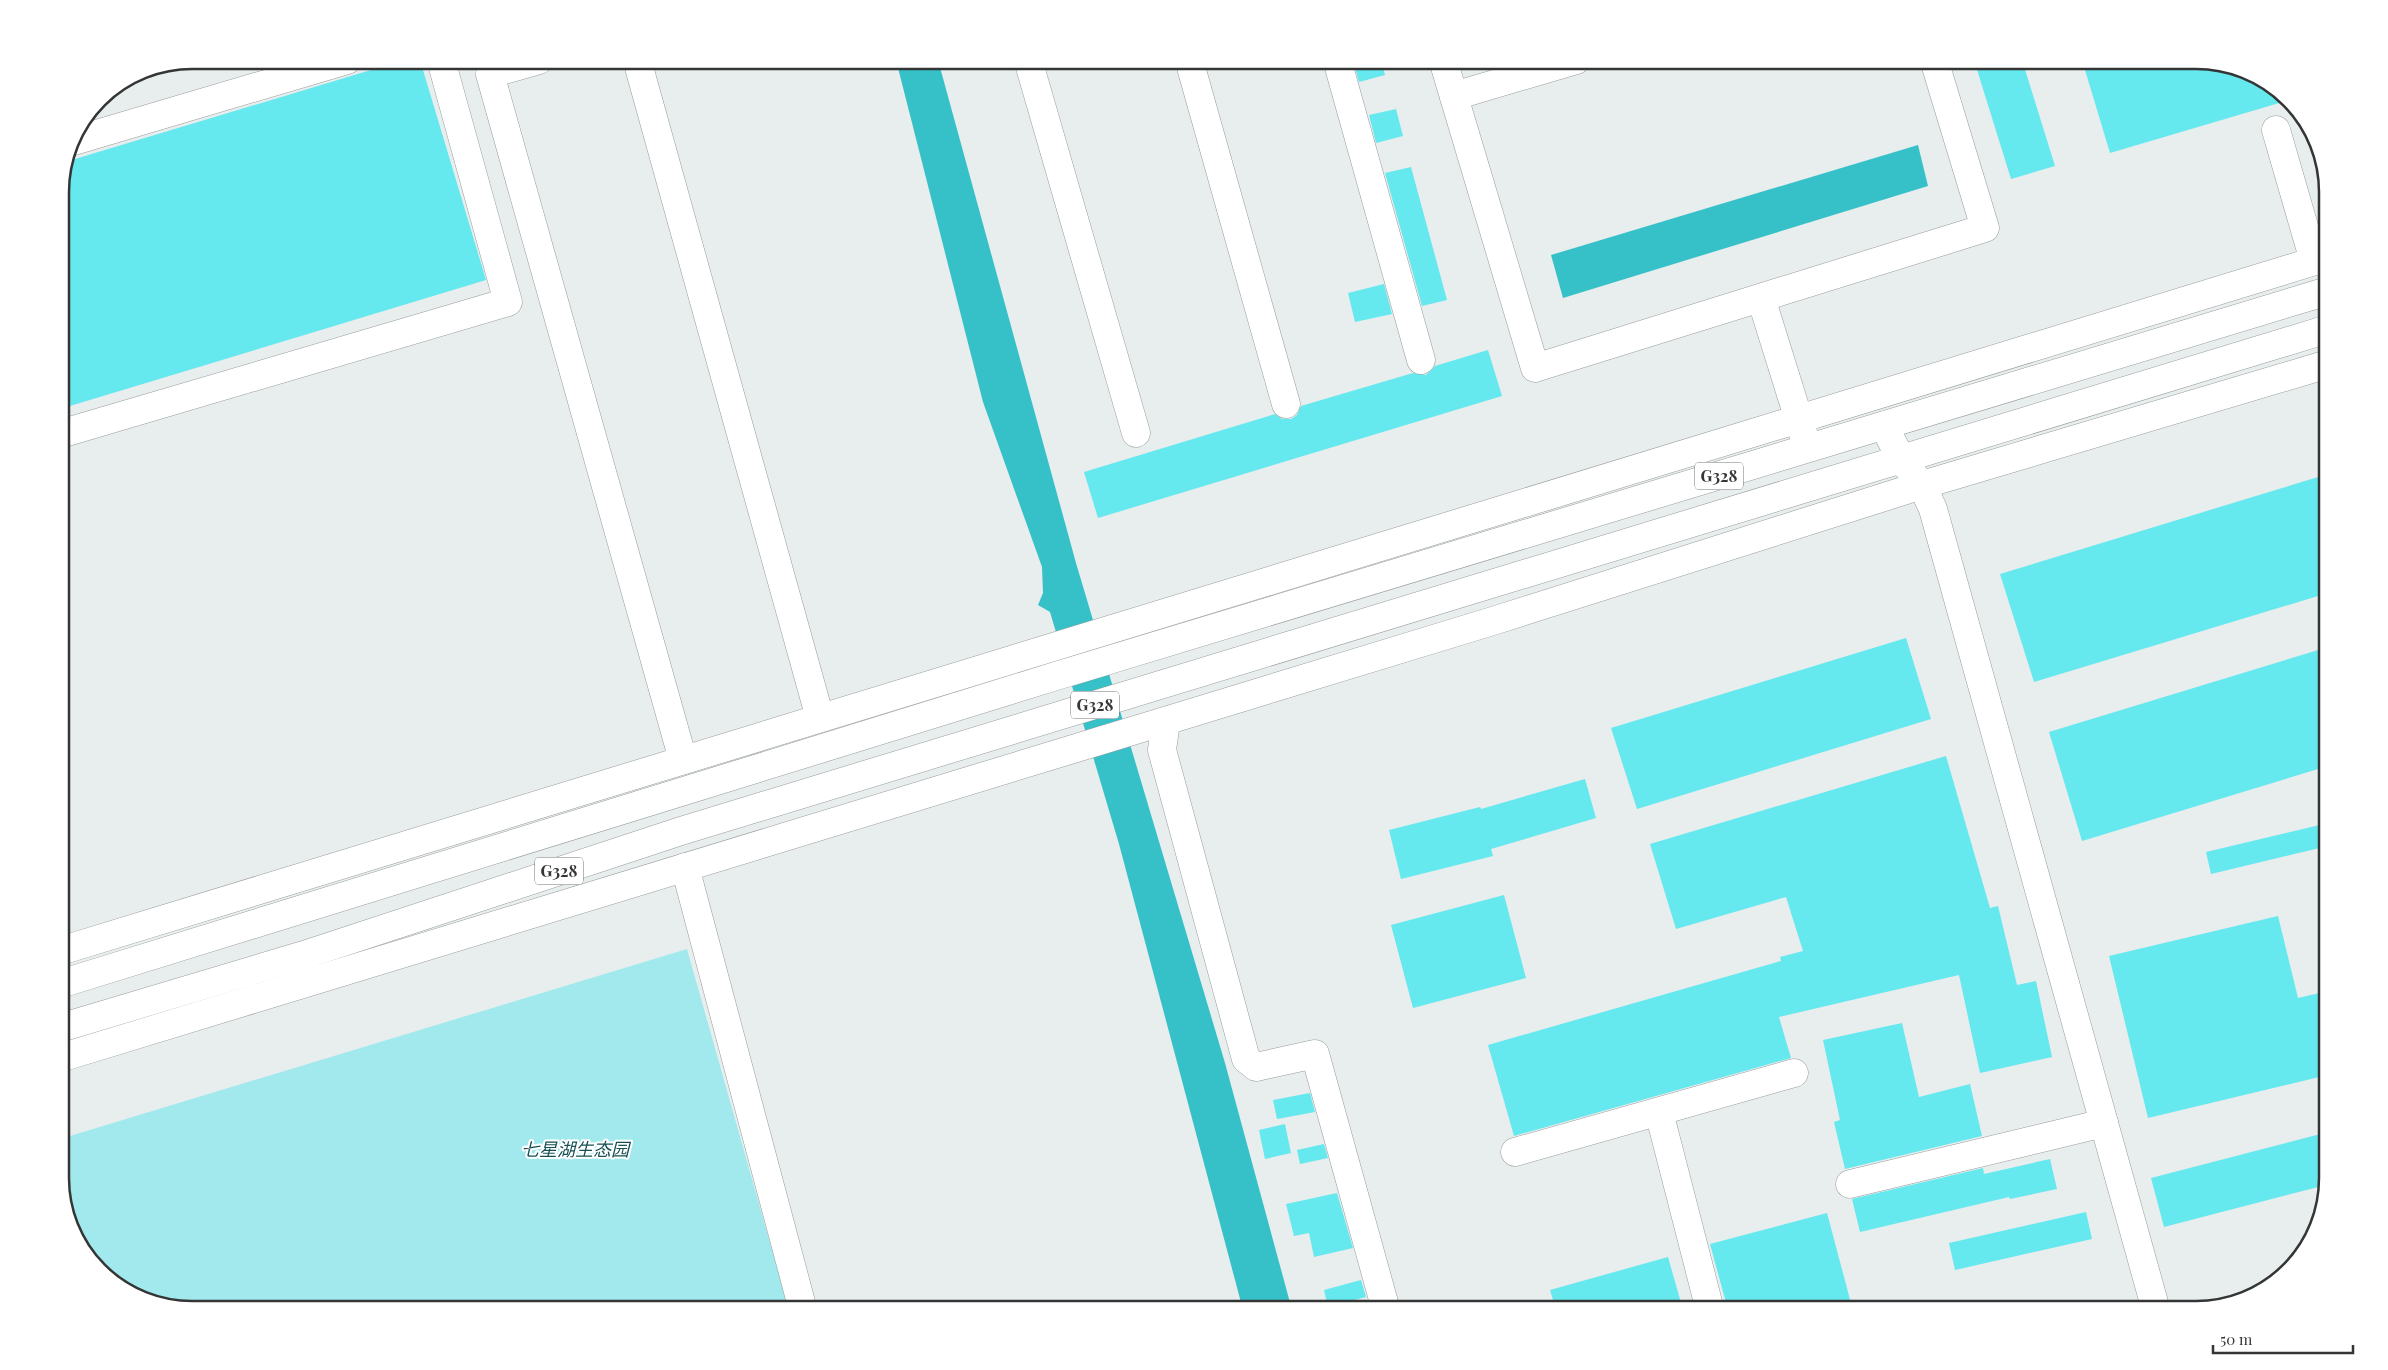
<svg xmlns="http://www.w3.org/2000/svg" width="2388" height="1370" font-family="'Playfair Display','Noto Sans SC',serif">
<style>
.green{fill:#a2e9ed}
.water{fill:#36c1c8}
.building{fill:#66e8ef}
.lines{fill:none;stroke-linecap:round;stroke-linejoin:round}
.minor-casing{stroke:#989c9c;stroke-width:29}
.highway-casing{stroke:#989c9c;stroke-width:29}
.minor{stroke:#fff;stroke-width:28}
.highway{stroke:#fff;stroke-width:28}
.labels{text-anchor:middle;stroke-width:4;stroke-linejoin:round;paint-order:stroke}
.shield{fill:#fff;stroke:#717272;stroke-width:1}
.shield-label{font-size:16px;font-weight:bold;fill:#343636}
.park-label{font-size:18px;font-style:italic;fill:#175053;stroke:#fff}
.rim{fill:none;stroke:#343636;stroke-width:2.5}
</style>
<rect width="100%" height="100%" fill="#e8eded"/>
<polygon class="green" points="687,949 789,1310 192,1310 126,1292 82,1251 60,1186 60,1139"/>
<g class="water">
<polygon points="896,60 938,60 1076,563 1225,1063 1292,1310 1243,1310 1119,844 1050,612 1038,605 1043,593 1042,567 983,402"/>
<polygon points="1918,145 1928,186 1563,298 1551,255"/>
</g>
<g class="building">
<polygon points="404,60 420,60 486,280 60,409 60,184 65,162"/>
<polygon points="1353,60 1381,60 1385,75 1359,82"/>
<polygon points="1974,60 2022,60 2055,166 2011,179"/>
<polygon points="2082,60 2196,60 2262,78 2286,101 2110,153"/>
<polygon points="1396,109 1403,136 1376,143 1369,115"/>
<polygon points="1411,167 1447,300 1422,306 1385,173"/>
<polygon points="1384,284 1392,314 1355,322 1348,293"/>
<polygon points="1488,350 1502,396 1098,518 1084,472 1275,414 1282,419 1291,419 1297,415 1301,406 1413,373 1426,375 1435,366"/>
<polygon points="2328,474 2328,593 2034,682 2000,574"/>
<polygon points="1906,638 1931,719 1637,809 1611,728"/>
<polygon points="2328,647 2328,766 2082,841 2049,732"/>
<polygon points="1946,756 1990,908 1998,906 2017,985 2036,981 2052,1057 1980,1073 1959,975 1779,1017 1791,1058 1514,1136 1488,1045 1781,961 1780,957 1803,951 1786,897 1676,929 1650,844"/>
<polygon points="1585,779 1596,818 1491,849 1493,856 1401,879 1389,830 1480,807 1481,809"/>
<polygon points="2328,823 2328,846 2211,874 2206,852"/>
<polygon points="1504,895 1526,978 1413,1008 1391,925"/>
<polygon points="2278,916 2298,998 2328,991 2328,1075 2148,1118 2109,956"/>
<polygon points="1902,1023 1919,1097 1970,1084 1982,1136 1845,1169 1834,1122 1840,1120 1823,1040"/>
<polygon points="1310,1093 1315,1112 1277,1119 1273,1100"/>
<polygon points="1285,1124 1291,1153 1265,1159 1259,1130"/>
<polygon points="2328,1132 2326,1185 2164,1227 2151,1178"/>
<polygon points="1324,1144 1328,1158 1300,1164 1297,1150"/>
<polygon points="2050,1159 2057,1189 2010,1199 2009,1197 1860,1232 1852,1199 1983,1168 1984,1174"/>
<polygon points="1337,1193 1353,1248 1314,1257 1309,1233 1294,1236 1286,1204"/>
<polygon points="2086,1212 2092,1239 1955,1270 1949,1243"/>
<polygon points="1827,1213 1852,1307 1841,1310 1728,1310 1710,1244"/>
<polygon points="1668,1257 1683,1310 1556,1310 1550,1290"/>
<polygon points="1361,1280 1366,1297 1328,1307 1324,1290"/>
</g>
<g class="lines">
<defs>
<g id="minor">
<polyline points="539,60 490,74 683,760"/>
<polyline points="637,60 820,718"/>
<polyline points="1028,60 1136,433"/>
<polyline points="1189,60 1286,404"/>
<polyline points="1337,60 1421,360"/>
<polyline points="1443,60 1535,368 1985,228 1934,60"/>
<polyline points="1454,96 1576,60"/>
<polyline points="2276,130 2314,261"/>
<polyline points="70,142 347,60"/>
<polyline points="1761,298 1804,436"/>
<polyline points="1884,426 1901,459 1922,485 1933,509 2156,1310"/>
<polyline points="60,434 508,302 441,60"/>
<polyline points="1166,721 1162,750 1246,1059 1256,1067 1315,1054 1386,1310"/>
<polyline points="685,867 803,1310"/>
<polyline points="60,951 2328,257"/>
<polyline points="60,1058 1496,620 1922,485 2328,364"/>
<polyline points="1659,1112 1710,1310"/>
<polyline points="1515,1152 1794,1073"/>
<polyline points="1850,1184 2104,1123"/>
</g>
<g id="highway">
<polyline points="60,984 1056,676 2328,291"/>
<polyline points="60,1028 304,955 681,831 2328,329"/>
</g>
</defs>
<use href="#minor" class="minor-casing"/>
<use href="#highway" class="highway-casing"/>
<use href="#minor" class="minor"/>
<use href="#highway" class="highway"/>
</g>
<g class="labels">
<g class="shield">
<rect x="1695" y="462.5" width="48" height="27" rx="4"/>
<rect x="1071" y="691.5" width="48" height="27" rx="4"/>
<rect x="535" y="857.5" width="48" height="27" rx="4"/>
</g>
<g class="shield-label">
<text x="1719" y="482">G328</text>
<text x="1095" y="711">G328</text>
<text x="559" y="877">G328</text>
</g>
<g class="park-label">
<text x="575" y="1156">七星湖生态园</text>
</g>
</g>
<path d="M0 0H2388V1370H0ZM192 69H2196A123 123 0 0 1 2319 192V1178A123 123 0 0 1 2196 1301H192A123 123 0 0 1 69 1178V192A123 123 0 0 1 192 69Z" fill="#fff" fill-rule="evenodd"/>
<path class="rim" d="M192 69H2196A123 123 0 0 1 2319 192V1178A123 123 0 0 1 2196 1301H192A123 123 0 0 1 69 1178V192A123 123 0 0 1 192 69Z"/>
<path d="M2213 1345v8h140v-8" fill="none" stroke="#343636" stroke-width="2.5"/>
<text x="2220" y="1345" font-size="15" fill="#343636" stroke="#ffffff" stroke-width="4" paint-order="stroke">50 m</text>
</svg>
